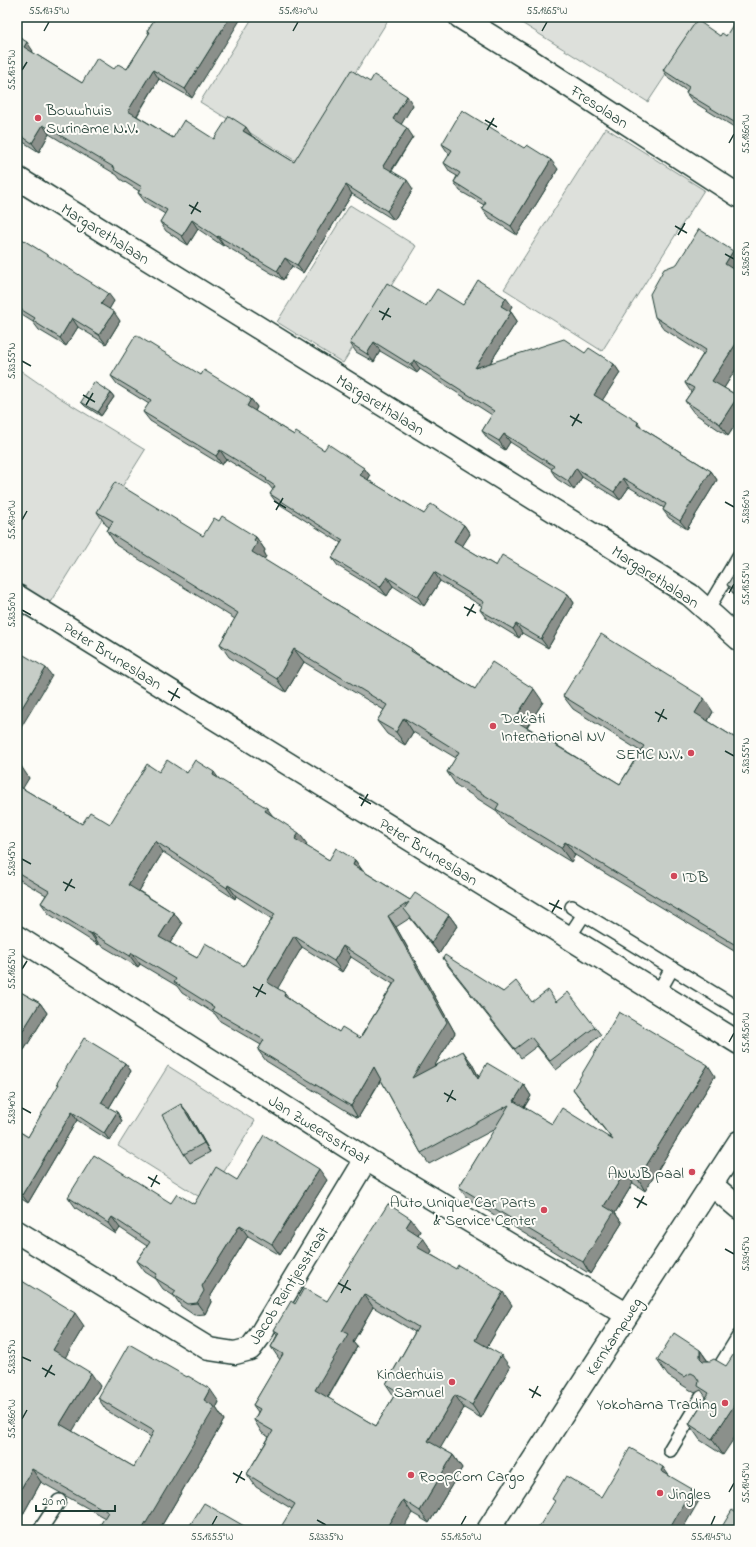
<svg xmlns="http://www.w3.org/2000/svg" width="756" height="1547" font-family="'Indie Flower',sans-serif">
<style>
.green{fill:#dde0db;stroke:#7e8e88}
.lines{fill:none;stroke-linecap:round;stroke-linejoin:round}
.service-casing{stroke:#1f3d34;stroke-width:16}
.minor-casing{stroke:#1f3d34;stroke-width:25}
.tertiary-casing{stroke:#1f3d34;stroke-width:25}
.service{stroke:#fdfcf7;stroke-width:13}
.minor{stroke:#fdfcf7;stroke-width:22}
.tertiary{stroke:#fdfcf7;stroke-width:22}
.wall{fill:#aab0ab;stroke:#1f3d34;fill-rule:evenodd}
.shaded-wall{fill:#8b908b;stroke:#1f3d34}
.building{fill:#c6cdc7;stroke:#1f3d34;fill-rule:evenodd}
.ticks{fill:none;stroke:#1f3d34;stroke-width:1.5}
.poi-dot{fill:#d1495b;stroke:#fdfcf7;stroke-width:1.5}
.labels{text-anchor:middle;stroke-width:4;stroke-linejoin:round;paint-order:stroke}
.street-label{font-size:16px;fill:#1f3d34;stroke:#fdfcf7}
.poi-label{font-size:16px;fill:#1f3d34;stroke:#fdfcf7;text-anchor:start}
.neatline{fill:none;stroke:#1f3d34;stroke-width:1.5}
.ticks-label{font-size:10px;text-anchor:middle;fill:#1f3d34}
</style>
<rect width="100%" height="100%" fill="#fdfcf7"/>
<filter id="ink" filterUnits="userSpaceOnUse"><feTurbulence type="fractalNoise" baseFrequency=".025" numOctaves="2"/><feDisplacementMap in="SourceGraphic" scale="8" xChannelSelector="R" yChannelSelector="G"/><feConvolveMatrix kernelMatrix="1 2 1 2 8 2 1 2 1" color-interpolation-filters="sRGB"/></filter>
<g filter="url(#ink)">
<g class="green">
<polygon points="253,17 390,17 299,163 200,102"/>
<polygon points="512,17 704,17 648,102"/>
<polygon points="606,128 704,190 602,351 504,289"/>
<polygon points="350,205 416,246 343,363 277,322"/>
<polygon points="17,368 60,398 145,450 49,604 17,585"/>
<polygon points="168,1066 255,1121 206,1201 118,1146"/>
</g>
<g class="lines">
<defs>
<g id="service">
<polyline points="707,610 739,556"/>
<polyline points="572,907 739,1009"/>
<polyline points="569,937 584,914"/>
<polyline points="658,993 672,968"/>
<polyline points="718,1370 739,1336"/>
<polyline points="670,1450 702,1397"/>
<polyline points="40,1530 59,1501"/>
</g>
<g id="minor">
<polyline points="460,17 531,61 739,196"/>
<polyline points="17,178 690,595 739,639"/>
<polyline points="17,596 739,1043"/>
<polyline points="17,937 366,1159 626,1314"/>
<polyline points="17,1232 209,1349 235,1353 250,1349 259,1337 366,1159"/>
</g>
<g id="tertiary">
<polyline points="712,1185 739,1208"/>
<polyline points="488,1530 739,1142"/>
</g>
</defs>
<use href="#service" class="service-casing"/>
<use href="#minor" class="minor-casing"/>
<use href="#tertiary" class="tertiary-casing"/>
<use href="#service" class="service"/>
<use href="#minor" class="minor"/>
<use href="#tertiary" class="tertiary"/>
</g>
<g class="wall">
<polygon points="156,17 192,98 159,79 137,116 173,138 214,139 252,136 294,162 370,82 413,105 401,124 413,137 392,171 413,189 394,220 352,194 303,273 292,266 283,280 224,245 223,246 198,229 188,245 166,231 160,222 165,214 145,202 138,193 139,191 120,179 117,175 49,134 39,152 17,138 17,36 33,51 32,52 82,83 114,69 127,69 149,34 147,31"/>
<polygon points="739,26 739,130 692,101 686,93 687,91 669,79 663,70 720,36 726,36"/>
<polygon points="442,144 558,169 517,235 488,217 482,208 484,205 460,191 454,182 457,176 450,172 444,163 450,154 448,153"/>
<polygon points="17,236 114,301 109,309 120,321 106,344 78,327 66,346 39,330 33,322 17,312"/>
<polygon points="733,251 739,260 739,267 736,271 739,273 739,364 724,388 738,396 739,398 739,419 728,436 694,413 685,401 691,392 685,383 703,354 664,329 655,317"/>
<polygon points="463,305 512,306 509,311 511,312 517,321 490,363 585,353 614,364 620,373 602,400 642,428 711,471 717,480 687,529 669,518 663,510 664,508 629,487 620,500 582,477 574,490 557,479 551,470 552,469 510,442 505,450 488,439 482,431 492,415 420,369 417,373 380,351 374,362 356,352 350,343 426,306"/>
<polygon points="201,375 251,399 257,407 255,411 294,435 324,450 364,468 370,476 368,480 424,514 464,525 470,534 462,546 496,566 568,594 574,603 548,648 522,633 519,638 486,618 480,610 482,606 440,581 424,606 393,586 387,596 338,566 332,558 341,543 276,502 270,494 273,490 269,485 226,459 222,465 150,421 143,412 149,404 117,384 111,376"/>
<polygon points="111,393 114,397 101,416 85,406 81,402"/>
<polygon points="97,512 203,536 219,521 256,537 265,550 264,552 266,556 264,560 343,608 412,649 416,653 475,689 543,702 527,727 620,784 640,751 573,709 563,696 713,712 708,721 737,739 739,735 739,954 575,855 571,862 505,822 497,811 456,785 447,772 456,758 413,732 405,745 387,734 377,721 384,710 304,662 286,692 229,657 220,644 235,619 116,545 107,531 109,527 106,525"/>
<polygon points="739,566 739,601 727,585"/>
<path d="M17 764 29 778 22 788 82 824H110L159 772 187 773 219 779 272 815 307 844 306 846 329 860H355L363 871 410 900 449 915 457 926 439 954 410 918 396 927 455 1033 434 1066 471 1062 479 1077 524 1085 531 1096 524 1108 552 1124 611 1138 581 1100 573 1089 715 1076 645 1191 633 1183 615 1213 622 1223 590 1274 467 1198 459 1187 495 1129 429 1164 421 1153 381 1080 358 1118 266 1061 258 1050 261 1045 220 1021 215 1014 182 993 177 986 140 964 138 967 99 944 98 945 49 914 41 903 46 895 20 880 17 885ZM163 852 235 899 236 896 272 919 244 966 197 958 170 943 182 924 174 913 139 891ZM302 947 342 972 351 957 393 984 360 1038 339 1032 290 1000 285 993 277 988Z"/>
<polygon points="443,958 503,992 532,1002 595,1027 601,1035 556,1070 537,1046 521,1058 449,967"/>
<polygon points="17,990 40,1003 47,1013 24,1050 17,1046"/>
<polygon points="125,1063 131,1071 109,1108 117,1112 122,1121 110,1141 77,1120 28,1203 17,1196 17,1130 28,1137 59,1086 57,1083"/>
<polygon points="188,1113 210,1152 190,1163 184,1154"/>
<polygon points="237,1180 327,1180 280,1255 248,1236 210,1297 211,1302 205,1314 194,1315 181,1306 174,1296 163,1289 156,1279 145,1272 137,1261 147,1246 120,1228 116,1234 76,1208 68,1197 171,1203 194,1204"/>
<path d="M420 1231 418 1235 432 1251 430 1254 512 1305 487 1347 510 1367 481 1418 464 1408 440 1448 453 1455 462 1468 429 1523 412 1513 292 1509 256 1487 247 1474 269 1437 262 1433 254 1420 258 1412 253 1405 280 1360 271 1347 277 1335 274 1330 295 1304 327 1301ZM373 1307 415 1332 386 1384 394 1396 376 1426 328 1398 357 1347 353 1342Z"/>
<polygon points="17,1278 84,1326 65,1357 100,1386 72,1431 134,1467 151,1437 106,1410 98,1398 219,1402 216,1408 224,1420 159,1530 97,1530 105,1518 41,1482 17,1525"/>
<polygon points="700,1350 708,1361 723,1455 700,1440 689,1424 706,1397 701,1390 695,1393 668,1376 657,1360"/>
</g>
<g class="shaded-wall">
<polygon points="230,17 242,17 192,98 185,89"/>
<polygon points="27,42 33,51 30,56 24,47"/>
<polygon points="153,70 159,79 134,120 128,111"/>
<polygon points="407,96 413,105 399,128 393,119"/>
<polygon points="43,125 49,134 39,152 32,143"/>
<polygon points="246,127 252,136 243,131"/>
<polygon points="407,128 413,137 389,174 383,166"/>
<polygon points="551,160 558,169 517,235 511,226"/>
<polygon points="407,180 413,189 394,220 387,211"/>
<polygon points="346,185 352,194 303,273 297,265"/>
<polygon points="192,220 198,229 188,245 182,236"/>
<polygon points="218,236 224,245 223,246 217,237"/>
<polygon points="733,251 739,260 739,267 733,276 725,264"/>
<polygon points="285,258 292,266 283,280 277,271"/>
<polygon points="108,293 114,301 107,313 101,304"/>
<polygon points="506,298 512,306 507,315 501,306"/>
<polygon points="114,312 120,321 106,344 99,335"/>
<polygon points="511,312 517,321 481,377 475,368"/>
<polygon points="72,318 78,327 66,346 60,338"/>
<polygon points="739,339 739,364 721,393 712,381"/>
<polygon points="374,342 380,351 374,362 367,354"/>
<polygon points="414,360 420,369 417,373 411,365"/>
<polygon points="614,364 620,373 600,404 594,395"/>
<polygon points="111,393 114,397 101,416 98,412"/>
<polygon points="738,396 739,398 739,419 728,436 720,424"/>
<polygon points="251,399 257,407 253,415 247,406"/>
<polygon points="638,422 644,431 637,425"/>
<polygon points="504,434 510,442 505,450 499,441"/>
<polygon points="220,450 226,459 222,465 216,456"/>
<polygon points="364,468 370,476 366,483 360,475"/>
<polygon points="576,468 582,477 574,490 568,481"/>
<polygon points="711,471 717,480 687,529 680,521"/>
<polygon points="623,478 629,487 620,500 614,492"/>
<polygon points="464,525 470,534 460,550 454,541"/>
<polygon points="256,537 265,550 264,552 266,556 261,565 252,552 254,540"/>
<polygon points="434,572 440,581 424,606 418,597"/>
<polygon points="387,577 393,586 387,596 380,587"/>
<polygon points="568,594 574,603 548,648 541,639"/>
<polygon points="516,624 522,633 519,638 513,629"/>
<polygon points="294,649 304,662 286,692 277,679"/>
<polygon points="46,668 52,676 17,734 17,716"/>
<polygon points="534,689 543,702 523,733 514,720"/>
<polygon points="704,698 713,712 704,727 695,713"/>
<polygon points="404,718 413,732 405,745 396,732"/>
<polygon points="21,766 29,778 20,793 17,789 17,773"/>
<polygon points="214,772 222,783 213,775"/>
<polygon points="267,808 275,819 265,811"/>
<polygon points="299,833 307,844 303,850 295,839"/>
<polygon points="155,841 163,852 136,896 128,885"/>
<polygon points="565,842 575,855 571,862 561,848"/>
<polygon points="355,860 363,872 353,865"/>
<polygon points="17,876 20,880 17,885"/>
<polygon points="228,885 236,896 235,899 227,888"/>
<polygon points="174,913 182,924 167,948 159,937"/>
<polygon points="449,915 457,926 439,954 431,943"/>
<polygon points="388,916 396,927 455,1033 420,1089 412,1078"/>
<polygon points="92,933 99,944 98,945 91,934"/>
<polygon points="294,936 302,947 275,993 267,982"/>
<polygon points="343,946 351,957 342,972 334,961"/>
<polygon points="132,953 140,964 138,967 130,956"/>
<polygon points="285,993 293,1004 284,996"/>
<polygon points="40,1003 47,1013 24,1050 17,1040"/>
<polygon points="463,1051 471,1062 486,1090 478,1079"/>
<polygon points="125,1063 131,1071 107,1111 101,1103"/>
<polygon points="708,1065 715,1076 645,1191 638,1179"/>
<polygon points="374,1067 381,1079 358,1118 351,1106"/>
<polygon points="524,1085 531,1096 521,1112 514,1101"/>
<polygon points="181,1104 188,1113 210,1152 204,1143"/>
<polygon points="72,1112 77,1120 28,1203 22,1195"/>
<polygon points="117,1112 122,1121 110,1141 104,1133"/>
<polygon points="319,1169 327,1180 280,1255 272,1244"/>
<polygon points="625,1172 633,1183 615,1213 622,1223 590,1274 583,1262 604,1206"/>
<polygon points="112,1217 120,1228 116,1234 108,1223"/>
<polygon points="411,1219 420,1231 415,1240 406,1227"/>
<polygon points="240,1225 248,1236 210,1297 211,1302 205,1314 197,1303 202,1286"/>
<polygon points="423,1238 432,1251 426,1260 417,1247"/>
<polygon points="503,1292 512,1305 484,1352 475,1340"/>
<polygon points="364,1294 373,1307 353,1342 357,1347 324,1403 315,1390 342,1331"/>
<polygon points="75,1313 84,1326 62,1363 53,1350"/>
<polygon points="700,1350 711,1366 711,1373 700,1358"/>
<polygon points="501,1355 510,1367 481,1418 472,1405"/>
<polygon points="91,1373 100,1386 69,1437 60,1424"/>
<polygon points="210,1389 219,1402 216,1408 224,1420 159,1530 145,1530 143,1528 204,1400"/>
<polygon points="455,1395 464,1408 437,1454 428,1441"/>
<polygon points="739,1398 739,1431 723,1455 712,1439"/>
<polygon points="453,1455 462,1468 429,1523 420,1511"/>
<polygon points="663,1467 670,1477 661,1471"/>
<polygon points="32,1469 41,1482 17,1525 17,1496"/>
<polygon points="692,1489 700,1499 682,1530 668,1530"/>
<polygon points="403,1500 412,1513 402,1530 385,1530"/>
</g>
<g class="building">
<polygon points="156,17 230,17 185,89 153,70 128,111 173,138 184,120 214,139 229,116 246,127 243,131 294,162 351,70 370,82 374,75 407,96 393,119 407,128 383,166 407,180 387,211 346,185 297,265 285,258 277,271 218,236 217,237 192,220 182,236 160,222 167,210 138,193 142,187 114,170 115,168 43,125 32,143 17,133 17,36 27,42 24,47 82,83 97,58 114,69 118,64 127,69 150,32 147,31"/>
<polygon points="697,20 720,36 722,33 726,36 734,23 739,26 739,125 686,93 689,87 663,70"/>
<polygon points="462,110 524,148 527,145 551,160 511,226 482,208 486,202 454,182 460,173 444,163 452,150 442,144"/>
<polygon points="699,229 733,251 725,264 739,273 739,339 712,381 738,396 720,424 685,401 694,388 685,383 706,350 655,317 650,294 664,269 677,264"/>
<polygon points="17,236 108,293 101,304 114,312 99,335 72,318 60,338 33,321 35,318 17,307"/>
<polygon points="478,280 506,298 501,306 511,312 475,368 564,339 585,353 589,348 614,364 594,395 638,422 637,425 711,471 680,521 663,510 666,504 623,478 614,492 576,468 568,481 551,470 554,466 504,434 499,441 482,431 494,411 414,360 411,365 374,342 367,354 350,343 387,283 426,306 437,289 463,305"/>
<polygon points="136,335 201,375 204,370 251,399 247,406 294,435 296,432 324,450 328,444 364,468 360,475 424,514 431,504 464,525 454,541 496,566 502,555 568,594 541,639 516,624 513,629 480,610 484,602 434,572 418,597 387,577 380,587 332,558 343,540 270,494 275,486 266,480 267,479 220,450 216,456 143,412 151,400 111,376"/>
<polygon points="94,382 111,393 98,412 81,402"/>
<polygon points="115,482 203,536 214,518 219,521 222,516 256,537 254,540 257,543 252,552 343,608 412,649 411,651 475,689 492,662 534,689 514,720 620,784 644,746 563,696 601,634 704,698 695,713 737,739 739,735 739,947 565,842 561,848 496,809 499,804 447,772 459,752 404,718 396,732 377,721 387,705 294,649 277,679 220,644 238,613 107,531 113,521 97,512"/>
<polygon points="739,566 739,592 727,585"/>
<polygon points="22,654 46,668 17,716 17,657 20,658"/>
<path d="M167 760 187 773 195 760 214 772 213 775 267 808 265 811 299 833 295 839 329 860 336 848 355 860 353 865 410 900 415 893 449 915 431 943 404 909 409 902 388 916 447 1022 412 1078 463 1051 478 1079 487 1063 524 1085 514 1101 552 1124 562 1108 613 1140 573 1089 619 1012 708 1065 638 1179 625 1172 604 1206 614 1212 583 1262 459 1187 509 1105 421 1153 374 1067 351 1106 258 1050 264 1040 212 1010 214 1007 174 982 176 979 132 953 130 956 92 933 91 934 41 903 49 891 17 872V785L82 824 90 812 110 824 147 764 159 772ZM155 841 227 888 228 885 275 914 244 966 205 943 197 958 159 937 174 913 128 885ZM294 936 334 961 343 946 396 980 360 1038 342 1027 339 1032 284 996 285 993 267 982Z"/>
<polygon points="17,764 21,766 17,773"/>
<polygon points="445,955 503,992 516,981 532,1002 548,990 556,1002 568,992 595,1027 550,1061 531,1037 515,1049 443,958"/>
<polygon points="17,990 40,1003 17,1040"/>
<polygon points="84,1038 125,1063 101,1103 117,1112 104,1133 72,1112 22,1195 17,1191 17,1130 28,1137 59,1084 57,1083"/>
<polygon points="181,1104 204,1143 184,1154 162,1115"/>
<polygon points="264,1135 319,1169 272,1244 240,1225 202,1286 204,1291 197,1303 187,1304 173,1295 176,1291 155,1278 157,1274 137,1261 150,1242 112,1217 108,1223 68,1197 94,1155 171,1203 177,1194 194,1204 216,1167 237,1180"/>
<path d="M388 1204 411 1219 406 1227 423 1238 417 1247 456 1269 458 1265 503 1292 475 1340 501 1355 472 1405 455 1395 428 1441 453 1455 420 1511 403 1500 385 1530H279L295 1504 247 1474 273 1431 254 1420 260 1409 253 1405 283 1354 271 1347 279 1333 274 1330 291 1301 295 1304 304 1288 327 1301ZM364 1294 418 1327 386 1384 397 1391 376 1426 315 1390 348 1334 342 1331Z"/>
<polygon points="17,1278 75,1313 53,1350 91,1373 60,1424 134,1467 154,1431 98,1398 129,1344 187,1377 188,1376 210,1389 204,1400 215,1407 143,1528 147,1530 97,1530 108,1512 32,1469 17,1496 17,1393 21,1387 17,1384"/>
<polygon points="674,1333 700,1350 700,1358 703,1361 710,1361 714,1359 726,1366 739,1346 739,1398 712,1439 689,1424 709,1393 698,1386 699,1381 695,1375 691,1373 684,1377 657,1360"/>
<polygon points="630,1448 663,1467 661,1471 692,1489 669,1530 537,1530 555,1501 552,1499 566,1476 601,1497"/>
<polygon points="204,1503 251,1530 187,1530"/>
<polygon points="732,1510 739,1515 739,1530 720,1530"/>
</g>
</g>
<path class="ticks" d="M44 31 49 22M293 31 298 22M542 31 547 22M22 70 27 62M485 120 497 127M487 130 494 118M729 143 734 134M189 205 201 212M191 214 198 202M675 226 687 233M678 235 685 223M725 254 734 259M379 311 391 317M382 320 389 308M22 361 31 366M83 395 95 402M86 405 93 393M570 416 582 423M572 426 579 414M274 501 286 508M725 502 734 507M276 510 283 498M22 520 27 511M729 593 734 584M464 607 476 613M22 610 31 615M467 616 474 604M168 691 180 698M171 701 178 688M655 712 667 719M658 722 664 709M725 751 734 756M359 797 371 804M361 806 368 794M22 859 31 864M63 882 75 888M65 891 72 879M549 903 562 909M552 912 559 900M22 969 27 961M253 987 266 994M256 997 263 984M729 1042 734 1033M444 1093 456 1100M447 1102 453 1090M22 1108 31 1113M148 1177 160 1184M151 1187 157 1175M634 1198 647 1205M637 1208 644 1196M725 1249 734 1254M338 1283 351 1290M341 1293 348 1280M22 1357 31 1361M42 1368 55 1375M45 1377 52 1365M529 1389 541 1396M532 1398 538 1386M22 1419 27 1410M233 1473 245 1480M236 1483 242 1471M729 1492 734 1483M317 1520 326 1525M212 1525 217 1516M461 1525 466 1516M711 1525 715 1516"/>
<g class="poi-dot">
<circle cx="38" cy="118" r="4"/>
<circle cx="493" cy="726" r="4"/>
<circle cx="691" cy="753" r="4"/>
<circle cx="674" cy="876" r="4"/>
<circle cx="692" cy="1172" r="4"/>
<circle cx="544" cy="1210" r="4"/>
<circle cx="452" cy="1382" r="4"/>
<circle cx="725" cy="1403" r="4"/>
<circle cx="411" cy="1475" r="4"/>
<circle cx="660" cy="1493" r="4"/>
</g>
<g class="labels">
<g class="street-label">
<text transform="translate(600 106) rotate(33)" y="6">Fresolaan</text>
<text transform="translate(106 233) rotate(32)" y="6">Margarethalaan</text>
<text transform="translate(381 404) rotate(32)" y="6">Margarethalaan</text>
<text transform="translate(656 576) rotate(33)" y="6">Margarethalaan</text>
<text transform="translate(113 655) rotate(32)" y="6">Peter Bruneslaan</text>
<text transform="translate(429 851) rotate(32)" y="6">Peter Bruneslaan</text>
<text transform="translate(320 1129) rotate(32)" y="6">Jan Zweersstraat</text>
<text transform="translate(288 1285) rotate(-58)" y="6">Jacob Reintjesstraat</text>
<text transform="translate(613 1336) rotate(-57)" y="6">Kernkampweg</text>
</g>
<g class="poi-label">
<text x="46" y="115">Bouwhuis<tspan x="46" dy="18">Suriname N.V.</tspan></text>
<text x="501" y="723">Dek'ati<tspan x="501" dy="18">International NV</tspan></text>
<text x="683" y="759" text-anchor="end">SEMC N.V.</text>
<text x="682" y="882">IDB</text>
<text x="684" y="1178" text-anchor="end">ANWB paal</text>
<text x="536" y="1207" text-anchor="end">Auto Unique Car Parts<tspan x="536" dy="18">&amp; Service Center</tspan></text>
<text x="444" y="1379" text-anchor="end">Kinderhuis<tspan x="444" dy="18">Samuel</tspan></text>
<text x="717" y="1409" text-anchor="end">Yokohama Trading</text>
<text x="419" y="1481">RoopCom Cargo</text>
<text x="668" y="1499">Jingles</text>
</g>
</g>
<rect width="756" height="1547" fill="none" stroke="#fdfcf7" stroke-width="44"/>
<path d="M36 1505v6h79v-6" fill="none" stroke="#1f3d34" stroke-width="2"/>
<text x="42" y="1505" font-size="12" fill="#1f3d34" stroke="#fdfcf7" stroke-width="3" paint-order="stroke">20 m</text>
<rect x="22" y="22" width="712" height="1503" class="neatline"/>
<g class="ticks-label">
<text x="49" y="14">55.1875°W</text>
<text x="298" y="14">55.1870°W</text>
<text x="547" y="14">55.1865°W</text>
<text transform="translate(11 70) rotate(-90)" y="4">55.1875°W</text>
<text transform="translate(745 134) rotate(-90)" y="4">55.1860°W</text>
<text transform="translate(745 259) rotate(-90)" y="4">5.8365°N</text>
<text transform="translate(11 361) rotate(-90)" y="4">5.8355°N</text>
<text transform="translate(745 507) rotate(-90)" y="4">5.8360°N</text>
<text transform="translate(11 520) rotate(-90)" y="4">55.1870°W</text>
<text transform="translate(745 584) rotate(-90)" y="4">55.1855°W</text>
<text transform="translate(11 610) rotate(-90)" y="4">5.8350°N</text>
<text transform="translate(745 756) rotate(-90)" y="4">5.8355°N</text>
<text transform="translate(11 859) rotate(-90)" y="4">5.8345°N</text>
<text transform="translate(11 969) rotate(-90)" y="4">55.1865°W</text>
<text transform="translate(745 1033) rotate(-90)" y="4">55.1850°W</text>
<text transform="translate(11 1108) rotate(-90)" y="4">5.8340°N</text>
<text transform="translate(745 1254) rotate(-90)" y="4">5.8345°N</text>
<text transform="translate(11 1357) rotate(-90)" y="4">5.8335°N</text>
<text transform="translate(11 1419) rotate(-90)" y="4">55.1860°W</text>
<text transform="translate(745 1483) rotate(-90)" y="4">55.1845°W</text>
<text x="212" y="1540">55.1855°W</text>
<text x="326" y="1540">5.8335°N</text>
<text x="461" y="1540">55.1850°W</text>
<text x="711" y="1540">55.1845°W</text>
</g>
</svg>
